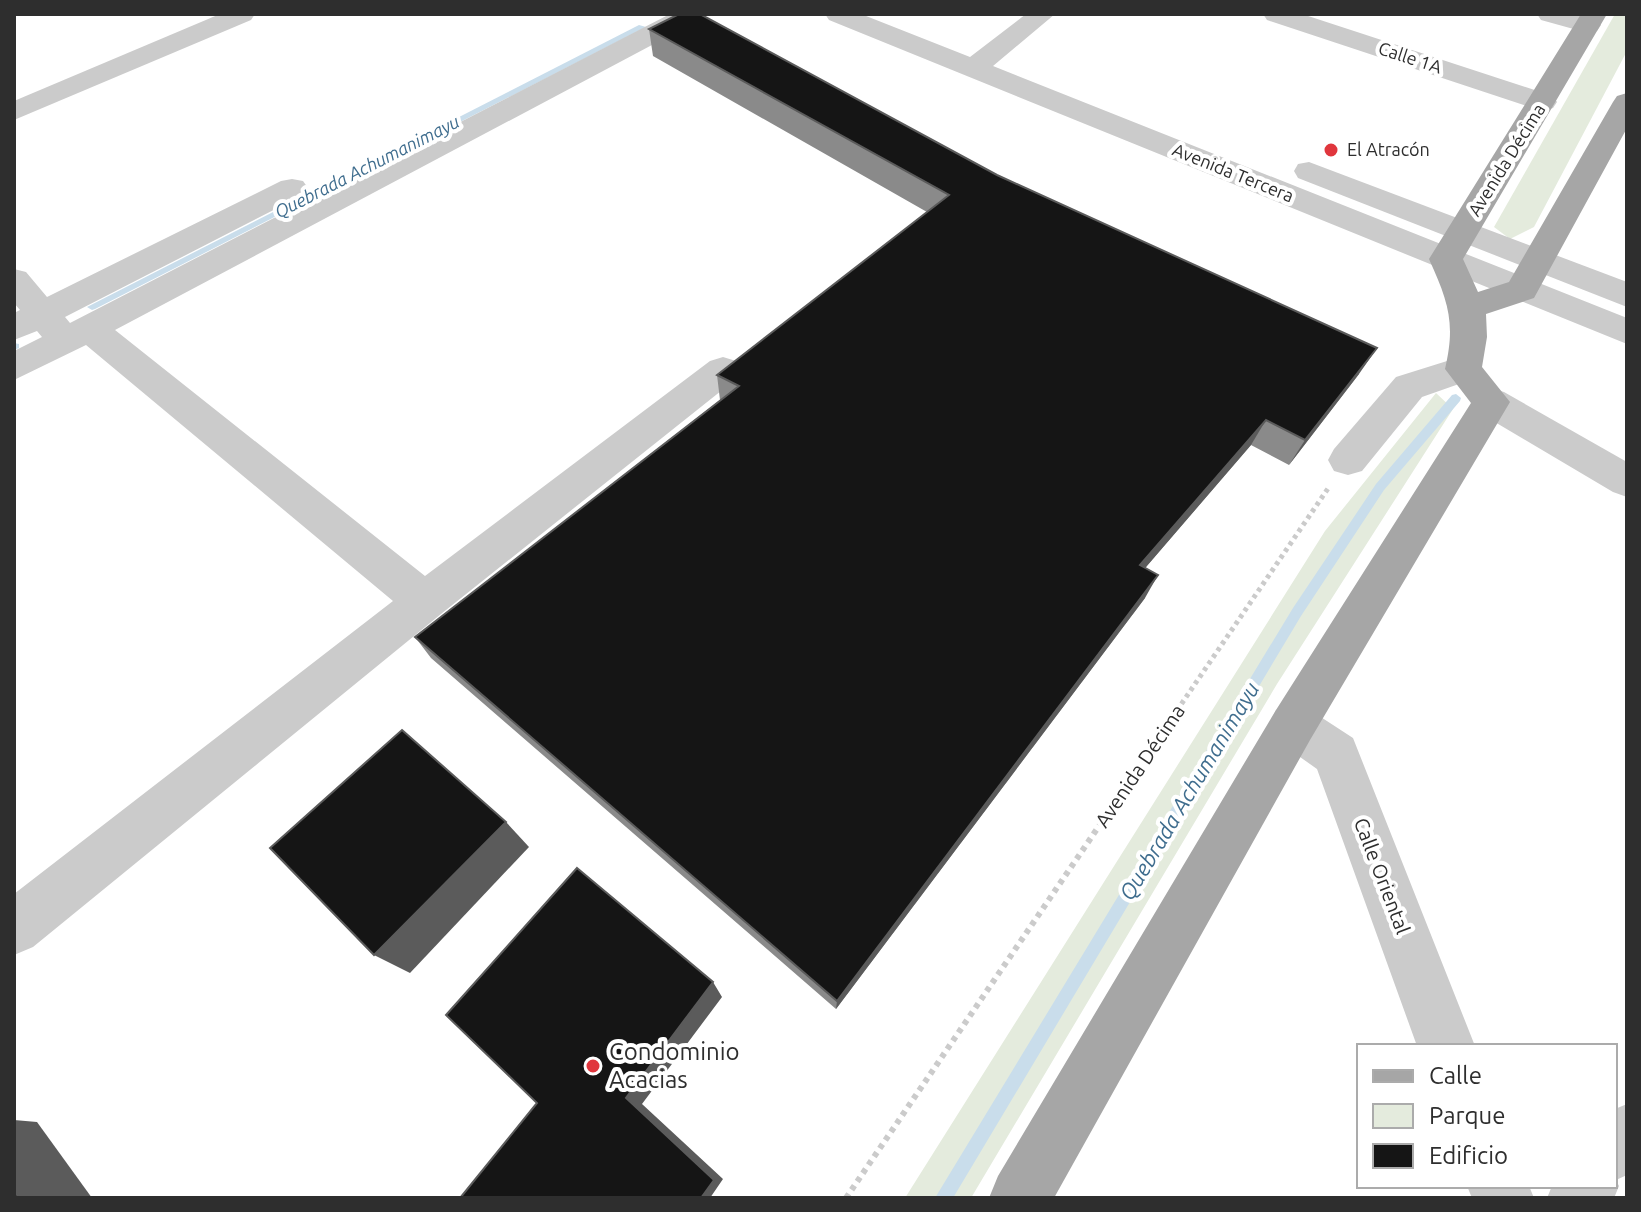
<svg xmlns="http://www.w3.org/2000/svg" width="1641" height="1212" font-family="Ubuntu,sans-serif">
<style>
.green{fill:#e4ebdd}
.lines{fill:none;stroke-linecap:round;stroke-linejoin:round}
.stream{fill:#c9ddeb;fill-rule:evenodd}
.path-far1{stroke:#cbcbcb;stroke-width:5;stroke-dasharray:4 4;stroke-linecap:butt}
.path{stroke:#cbcbcb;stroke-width:6;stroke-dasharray:5 5;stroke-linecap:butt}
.minor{fill:#cbcbcb;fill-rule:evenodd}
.major{fill:#a6a6a6;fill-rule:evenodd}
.wall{fill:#8a8a8a}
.shaded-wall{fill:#5b5b5b}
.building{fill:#151515;stroke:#5b5b5b;stroke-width:2}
.poi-dot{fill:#e0363d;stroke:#fff;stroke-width:3}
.labels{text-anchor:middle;stroke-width:8;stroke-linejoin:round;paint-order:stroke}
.far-street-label{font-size:18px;fill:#2e2e2e;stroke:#fff}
.far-poi-label{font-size:18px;fill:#2e2e2e;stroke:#fff;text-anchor:start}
.far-water-label{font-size:18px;font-style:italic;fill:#3f6d8e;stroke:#fff}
.street-label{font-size:20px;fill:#2e2e2e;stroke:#fff}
.water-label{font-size:22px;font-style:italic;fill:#3f6d8e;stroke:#fff}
.near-poi-label{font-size:24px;fill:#2e2e2e;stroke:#fff;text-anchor:start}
</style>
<rect width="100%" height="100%" fill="#fff"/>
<g class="green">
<polygon points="1615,14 1627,14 1627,51 1534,227 1510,239 1494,227"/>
<polygon points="1436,393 1453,409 1277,684 971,1198 905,1198 1325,531"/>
</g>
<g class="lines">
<g class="stream">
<polygon points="639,25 646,27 95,309 92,310 87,307"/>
<polygon points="14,343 19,344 19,348 14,350"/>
<polygon points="1456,394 1461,398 1460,401 1384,490 1301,616 953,1198 935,1198 1293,608 1376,484 1452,395"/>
</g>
<polyline class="path-far1" points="1114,803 1329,487"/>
<polyline class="path" points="846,1198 1116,801"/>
<g class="minor">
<polygon points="220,14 255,14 251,20 14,120 14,101"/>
<polygon points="670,14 703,14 699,20 115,330 425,576 710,361 723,357 736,361 741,370 736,379 441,614 33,947 14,955 14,894 393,601 86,345 14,380 14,351 42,337 37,331 14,340 14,313 20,310 14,303 14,269 26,272 47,297 281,181 292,179 303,181 308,188 303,195 65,317 70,323"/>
<polygon points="825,14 861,14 970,57 1026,14 1055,14 993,66 1627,318 1627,344 829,20"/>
<polygon points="1263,14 1302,14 1553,96 1557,102 1553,108 1543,111 1533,108 1267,20"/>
<path d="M1537 14C1555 14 1590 8 1601 25L1597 31 1588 33 1541 20Z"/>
<polygon points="1309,162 1627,282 1627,307 1298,178 1294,171 1298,164"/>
<polygon points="1463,356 1476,360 1481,369 1476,378 1422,397 1362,471 1348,475 1334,471 1328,460 1334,449 1396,377"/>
<polygon points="1491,388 1504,392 1627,462 1627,497 1613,492 1478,412 1472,402 1478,392"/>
<polygon points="1293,703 1310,710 1353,738 1475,1046 1417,1046 1317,769 1276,740 1269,725 1276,710"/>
<polygon points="1627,1104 1627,1175 1616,1180 1619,1186 1614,1198 1547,1198 1552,1186 1615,1186 1615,1109"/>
<polygon points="1467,1186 1529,1186 1534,1198 1472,1198"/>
</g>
<path class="major" d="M1581 14H1607L1463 259 1478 292 1509 282 1613 102 1617 96 1627 93V128L1534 298 1486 314 1487 337 1482 367 1510 402 1310 740 1054 1198H989L998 1176 1276 710 1471 403 1445 369C1456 323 1448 301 1429 259Z"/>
</g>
<polygon class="wall" points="649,29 1359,374 1289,465 1251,445 1145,568 1145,598 836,1009 431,658 415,637 720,400 717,375 927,212 653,56"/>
<g class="shaded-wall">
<polygon points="1377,348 1359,374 1289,465 1305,440"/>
<polygon points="1266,420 1251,445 1128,588 1140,565"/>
<polygon points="1158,575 1145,598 836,1009 837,1001"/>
<polygon points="506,822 529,847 410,973 374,955"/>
<polygon points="713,982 722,997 642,1104 723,1179 710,1198 701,1198 626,1098"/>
<polygon points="14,1120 37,1122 92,1198 19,1198 14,1190"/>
</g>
<g class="building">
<polygon points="679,14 700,14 997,175 1377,348 1305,440 1266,420 1140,565 1158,575 837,1001 415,637 739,386 717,375 949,195 649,29"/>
<polygon points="402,730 506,822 374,955 270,848"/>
<polygon points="577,868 713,982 626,1098 714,1180 701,1198 460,1198 537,1103 446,1015"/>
<polygon points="14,1190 19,1198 14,1198"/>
</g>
<g class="poi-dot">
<circle cx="1331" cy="150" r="8"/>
<circle cx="593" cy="1066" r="8"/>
</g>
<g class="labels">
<g class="far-street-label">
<text transform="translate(1410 58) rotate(18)" y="6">Calle 1A</text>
<text transform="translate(1507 160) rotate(-58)" y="6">Avenida Décima</text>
<text transform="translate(1233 173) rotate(22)" y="6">Avenida Tercera</text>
</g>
<g class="far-poi-label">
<text x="1347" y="156">El Atracón</text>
</g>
<g class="far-water-label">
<text transform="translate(367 167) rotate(-27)" y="6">Quebrada Achumanimayu</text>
</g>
<g class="street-label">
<text transform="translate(1140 766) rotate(-56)" y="7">Avenida Décima</text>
<text transform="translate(1382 876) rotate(69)" y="7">Calle Oriental</text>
</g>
<g class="water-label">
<text transform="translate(1189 791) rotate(-59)" y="8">Quebrada Achumanimayu</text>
</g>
<g class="near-poi-label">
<text x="609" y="1060">Condominio<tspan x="609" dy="28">Acacias</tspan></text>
</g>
</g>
<rect width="1641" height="1212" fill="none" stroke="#2e2e2e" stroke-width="32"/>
<rect x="1357" y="1044" width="260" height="144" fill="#ffffff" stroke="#ababab" stroke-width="2"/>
<rect x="1373" y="1070" width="40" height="12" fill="#a6a6a6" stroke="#ababab" stroke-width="2"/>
<text x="1429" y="1084" font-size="24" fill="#2e2e2e">Calle</text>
<rect x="1373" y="1104" width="40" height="24" fill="#e4ebdd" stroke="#ababab" stroke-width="2"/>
<text x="1429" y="1124" font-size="24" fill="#2e2e2e">Parque</text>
<rect x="1373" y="1144" width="40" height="24" fill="#151515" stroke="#ababab" stroke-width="2"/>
<text x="1429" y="1164" font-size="24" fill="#2e2e2e">Edificio</text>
</svg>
